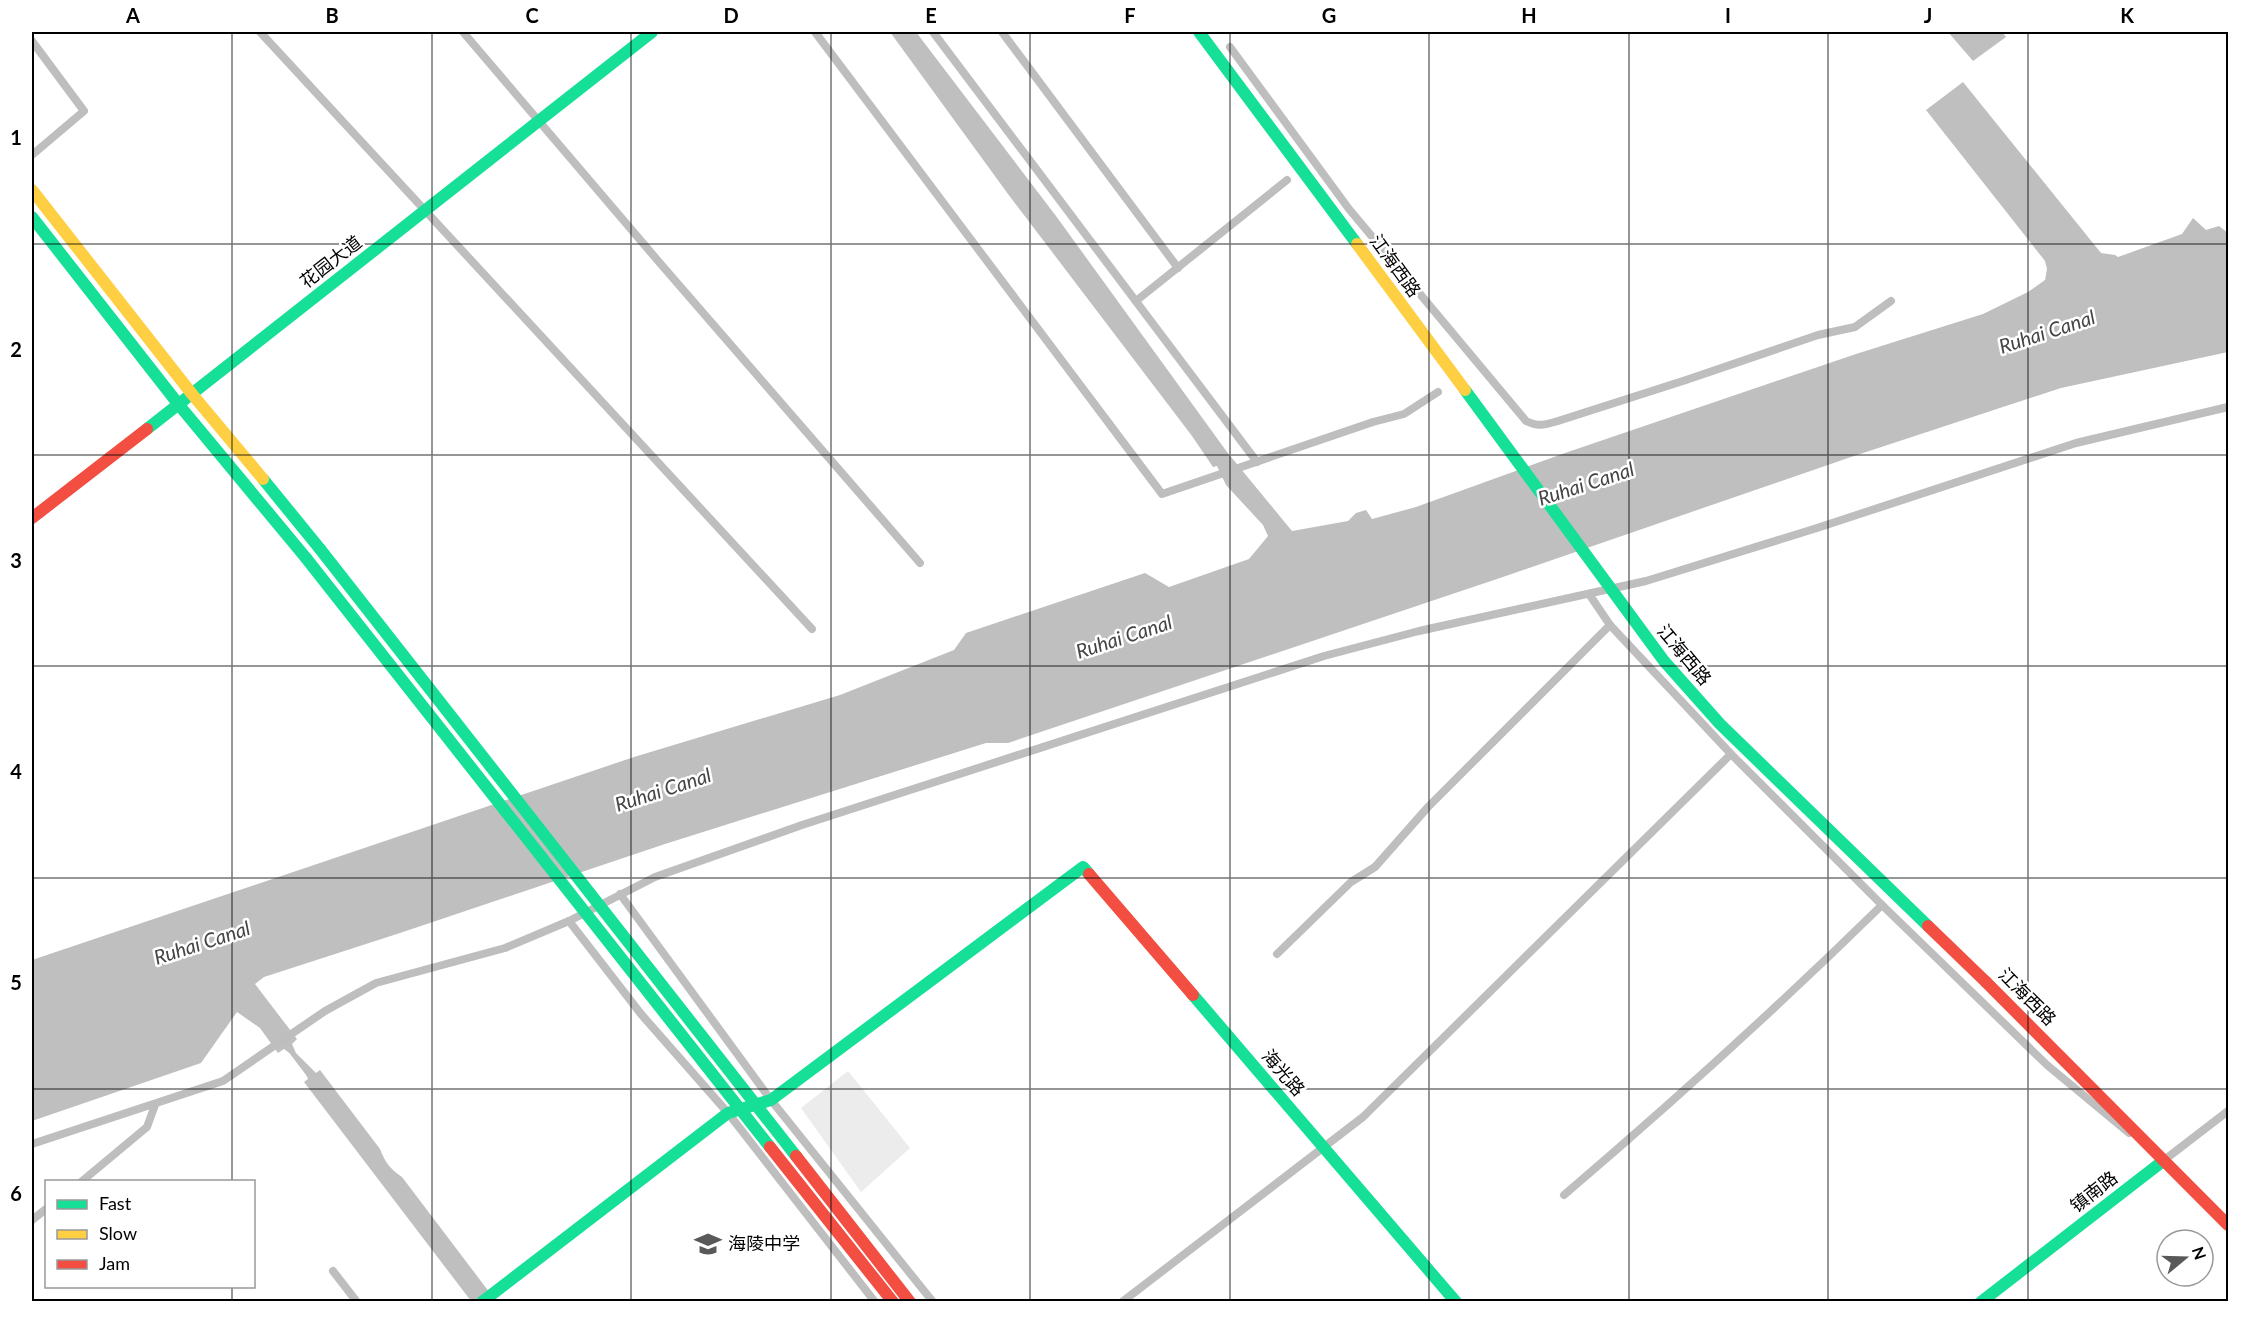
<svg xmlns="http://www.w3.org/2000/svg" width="2260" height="1333" font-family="Lato,'Noto Sans SC',sans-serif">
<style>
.green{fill:#ececec}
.water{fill:#bfbfbf}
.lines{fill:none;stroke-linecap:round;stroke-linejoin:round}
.stream{stroke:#bfbfbf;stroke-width:3}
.street{stroke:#bebebe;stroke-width:8}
.fast{stroke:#16e098;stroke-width:12}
.slow{stroke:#ffcf43;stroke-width:12}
.jam{stroke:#f24e42;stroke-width:12}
.fast-bridge{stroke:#16e098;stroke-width:12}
.slow-bridge{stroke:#ffcf43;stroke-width:12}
.jam-bridge{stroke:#f24e42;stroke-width:12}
.grid{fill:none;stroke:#000;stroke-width:1.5;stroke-opacity:0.55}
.labels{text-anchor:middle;stroke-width:5;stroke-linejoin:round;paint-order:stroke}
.street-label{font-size:18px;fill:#000;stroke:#fff}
.poi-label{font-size:18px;fill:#000;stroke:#fff;text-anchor:start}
.water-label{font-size:20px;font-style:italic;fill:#444;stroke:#fff}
.neatline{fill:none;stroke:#000;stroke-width:2}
.grid-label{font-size:20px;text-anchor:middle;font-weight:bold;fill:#000}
</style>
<rect width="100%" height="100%" fill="#fff"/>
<polygon class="green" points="848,1071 910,1148 861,1192 801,1108"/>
<g class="water">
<path d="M890 32H916L1056 216 1227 452 1292 531 1348 521 1356 513 1366 510 1372 519 1416 507 1565 453 1856 354 1983 314 2028 292 2045 280 2047 269 2045 261 1926 110 1963 82 2101 253 2115 255 2118 257 2182 234 2193 218 2206 230 2219 226 2228 233V352L2061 388 1851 457 1497 579 1008 743H986L665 844 400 933 264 977 255 984 297 1039 292 1044 296 1053 316 1073 320 1070 380 1149C385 1162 390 1169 402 1177L496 1301H471L304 1082 308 1079C303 1066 296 1058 284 1049L278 1053 260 1028 237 1012 201 1063 32 1121V960L634 757 840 695 954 650 966 633 1145 573 1169 587 1249 559 1268 536 1263 525 1226 485 1217 466 1213 467 1192 436 1008 194Z"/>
<polygon points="1948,32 2002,32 2006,37 1973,61"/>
</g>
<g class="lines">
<polyline class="stream" points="292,1054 308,1075"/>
<g class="street">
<polyline points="260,32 812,629"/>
<polyline points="463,32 659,262 920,563"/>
<polyline points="815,32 1162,494 1373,422 1404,414 1438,392"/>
<polyline points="933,32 1257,462"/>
<polyline points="1002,32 1178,268"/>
<polyline points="32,41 84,111 32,155"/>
<path d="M1230 47 1349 209 1526 421C1538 427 1545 425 1558 421L1686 380 1818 335 1855 327 1891 301"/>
<polyline points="1136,301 1287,180"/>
<polyline points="1589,594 1610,625 1731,754 1882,905 2047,1065 2129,1133"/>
<polyline points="620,894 771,1100 933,1302"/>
<polyline points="569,921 641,1014 728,1113 875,1302"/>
<polyline points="1277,954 1351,882 1375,867 1428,807 1610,625"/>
<polyline points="32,1144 223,1081 325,1011 376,983 505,948 569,921 655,877 802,825 1324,656 1419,631 1646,581 1817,528 2076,443 2228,407"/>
<polyline points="2160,1158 2163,1161 2228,1111"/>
<polyline points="81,1182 147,1127 155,1105"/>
<path d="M1564 1195C1673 1102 1779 1006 1882 905"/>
<polyline points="32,1220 46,1209"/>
<polyline points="333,1271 357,1302"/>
<polyline points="1122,1302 1363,1117 1731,754"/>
</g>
<g class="fast">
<polyline points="1199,32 1357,244"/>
<polyline points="32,217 179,405 306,558"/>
<polyline points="147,429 652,32"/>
<polyline points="263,479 320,549"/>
<polyline points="1193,995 1456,1302"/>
<polyline points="482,1302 728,1113 771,1100 1083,867 1089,874"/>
<polyline points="1981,1302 2163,1161"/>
</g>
<polyline class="slow" points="32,190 192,394 263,479"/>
<g class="jam">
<polyline points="32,518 147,429"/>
<polyline points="1089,874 1193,995"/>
<polyline points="1986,982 2228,1225"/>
</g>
<g class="fast-bridge">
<polyline points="1465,390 1664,661 1720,724 1928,926"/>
<polyline points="320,549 796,1156"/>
<polyline points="306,558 770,1147"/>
</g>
<polyline class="slow-bridge" points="1357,244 1465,390"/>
<g class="jam-bridge">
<polyline points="1928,926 1986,982"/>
<polyline points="770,1147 893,1302"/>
<polyline points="796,1156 910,1302"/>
</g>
</g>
<path class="grid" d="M232 32V1182M432 32V1302M631 32V1302M831 32V1302M1030 32V1302M1230 32V1302M1429 32V1302M1629 32V1302M1828 32V1302M2028 32V1302M32 244H2228M32 455H2228M32 666H2228M32 878H2228M32 1089H2228M232 1286V1302"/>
<defs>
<symbol id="school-bare" viewBox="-9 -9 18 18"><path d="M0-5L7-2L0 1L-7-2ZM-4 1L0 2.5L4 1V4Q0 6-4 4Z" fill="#595959" stroke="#fff" stroke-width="2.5" paint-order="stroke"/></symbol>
</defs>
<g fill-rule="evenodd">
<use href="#school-bare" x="689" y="1225" width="38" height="38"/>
</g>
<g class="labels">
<g class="street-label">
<text transform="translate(331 262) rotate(-38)" y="6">花园大道</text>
<text transform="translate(1395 266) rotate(54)" y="6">江海西路</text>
<text transform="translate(1684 655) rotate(50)" y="6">江海西路</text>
<text transform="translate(2027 997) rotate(45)" y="6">江海西路</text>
<text transform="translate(1283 1073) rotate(49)" y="6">海光路</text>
<text transform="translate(2094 1192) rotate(-38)" y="6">镇南路</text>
</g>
<g class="poi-label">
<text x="728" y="1250">海陵中学</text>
</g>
<g class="water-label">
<text transform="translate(2047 332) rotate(-18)" y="7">Ruhai Canal</text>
<text transform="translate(1586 484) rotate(-18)" y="7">Ruhai Canal</text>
<text transform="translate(1124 637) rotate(-18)" y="7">Ruhai Canal</text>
<text transform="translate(663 790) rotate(-18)" y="7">Ruhai Canal</text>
<text transform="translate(202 943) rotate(-18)" y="7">Ruhai Canal</text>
</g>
</g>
<rect width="2260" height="1333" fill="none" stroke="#ffffff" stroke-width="66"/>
<rect x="45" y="1180" width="210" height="108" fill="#ffffff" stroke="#999999" stroke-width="1.5"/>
<rect x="57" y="1200" width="30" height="9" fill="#16e098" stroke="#999999" stroke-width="1.5"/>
<text x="99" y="1210" font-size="18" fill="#000000">Fast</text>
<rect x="57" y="1230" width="30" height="9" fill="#ffcf43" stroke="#999999" stroke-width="1.5"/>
<text x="99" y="1240" font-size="18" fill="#000000">Slow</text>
<rect x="57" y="1260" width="30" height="9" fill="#f24e42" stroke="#999999" stroke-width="1.5"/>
<text x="99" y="1270" font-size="18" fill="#000000">Jam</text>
<g transform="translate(2185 1258) rotate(71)"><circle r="28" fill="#ffffff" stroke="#999999" stroke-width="1.5"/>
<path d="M0-4.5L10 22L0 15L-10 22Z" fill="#595959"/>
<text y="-9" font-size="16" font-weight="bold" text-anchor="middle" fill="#000000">N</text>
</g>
<rect x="33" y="33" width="2194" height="1267" class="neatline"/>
<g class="grid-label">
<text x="133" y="23">A</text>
<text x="332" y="23">B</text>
<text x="532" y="23">C</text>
<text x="731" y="23">D</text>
<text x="931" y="23">E</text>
<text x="1130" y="23">F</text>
<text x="1329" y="23">G</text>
<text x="1529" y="23">H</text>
<text x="1728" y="23">I</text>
<text x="1928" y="23">J</text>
<text x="2127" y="23">K</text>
<text x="16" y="145">1</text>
<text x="16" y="357">2</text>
<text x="16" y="568">3</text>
<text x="16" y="779">4</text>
<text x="16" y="990">5</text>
<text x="16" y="1201">6</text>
</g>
</svg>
